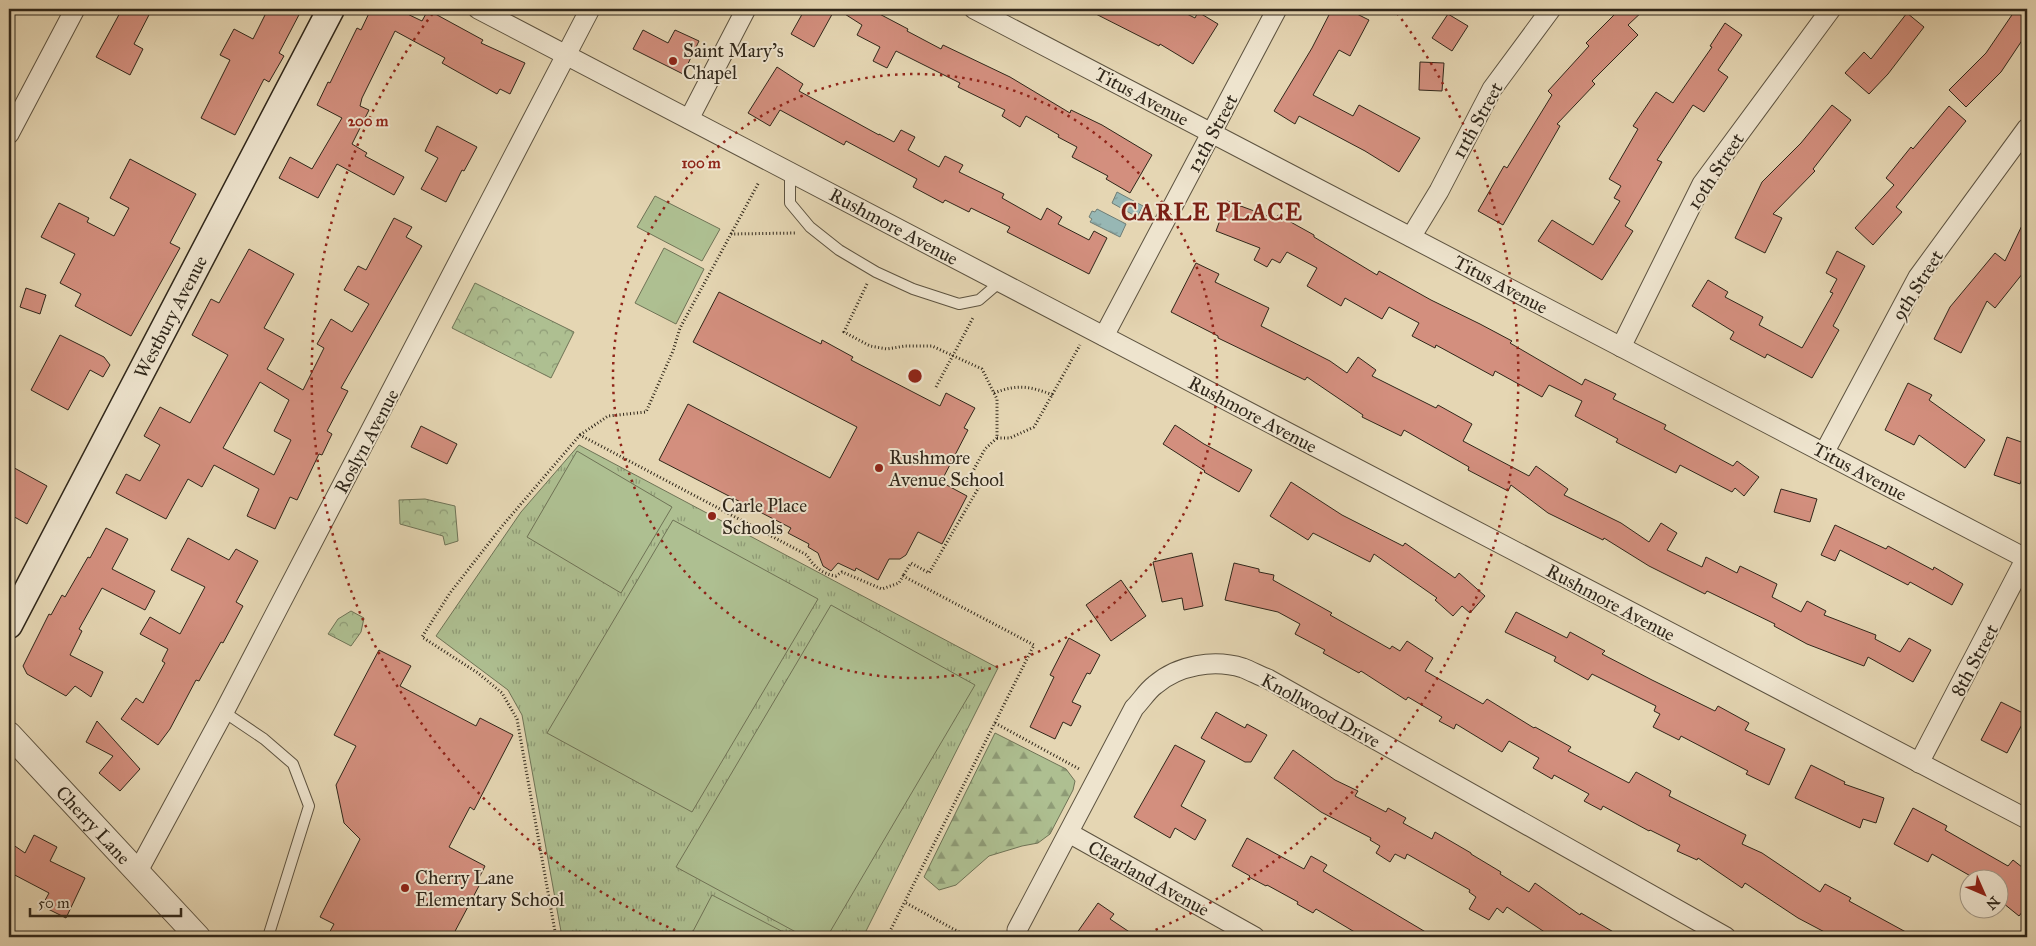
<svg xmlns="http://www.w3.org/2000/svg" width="2036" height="946" font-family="'IM FELL Great Primer',serif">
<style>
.grass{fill:url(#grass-tufts);stroke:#6f7356}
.forest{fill:url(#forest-firs);stroke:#6f7356}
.park{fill:url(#park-crowns);stroke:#6f7356}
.garden{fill:#aebf91;stroke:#6f7356}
.water{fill:url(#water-ripples);stroke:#6e7d76}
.building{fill:#d38f7e;stroke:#30271a;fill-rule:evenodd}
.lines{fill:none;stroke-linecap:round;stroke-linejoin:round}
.service-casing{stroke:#5d5340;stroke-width:12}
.minor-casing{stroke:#5d5340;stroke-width:21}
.tertiary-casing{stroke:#5d5340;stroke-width:26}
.secondary-casing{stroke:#30271a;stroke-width:29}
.path{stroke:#30271a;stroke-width:3;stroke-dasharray:1 2.5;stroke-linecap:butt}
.service{stroke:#eee4ce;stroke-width:10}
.minor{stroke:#eee4ce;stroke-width:19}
.tertiary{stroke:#eee4ce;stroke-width:24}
.secondary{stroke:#eee4ce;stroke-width:26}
.ring{fill:none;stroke:#8f2418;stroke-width:2.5;stroke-dasharray:2.5 5}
.poi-dot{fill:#8f2418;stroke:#eee4ce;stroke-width:2}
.labels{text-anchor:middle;stroke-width:4;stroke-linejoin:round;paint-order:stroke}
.poi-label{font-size:19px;fill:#30271a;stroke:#eee4ce;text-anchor:start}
.street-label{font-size:19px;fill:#30271a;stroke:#eee4ce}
.district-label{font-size:24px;font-weight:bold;letter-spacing:1px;fill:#7a1f14;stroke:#eee4ce}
.centre{fill:#8f2418;stroke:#eee4ce;stroke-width:2.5}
.ring-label{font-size:15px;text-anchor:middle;font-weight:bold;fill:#8f2418;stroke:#eee4ce;stroke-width:4;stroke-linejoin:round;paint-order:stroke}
</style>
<defs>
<pattern id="grass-tufts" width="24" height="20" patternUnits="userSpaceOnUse" patternTransform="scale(1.25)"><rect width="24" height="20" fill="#aebf91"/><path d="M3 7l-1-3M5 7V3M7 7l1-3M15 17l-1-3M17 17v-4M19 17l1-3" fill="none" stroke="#8e9b76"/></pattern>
<pattern id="forest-firs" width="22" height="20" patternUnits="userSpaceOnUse" patternTransform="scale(1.25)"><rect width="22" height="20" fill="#aebf91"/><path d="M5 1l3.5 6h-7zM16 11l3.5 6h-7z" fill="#8e9b76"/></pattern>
<pattern id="park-crowns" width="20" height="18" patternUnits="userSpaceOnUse" patternTransform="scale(1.25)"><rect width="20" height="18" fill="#aebf91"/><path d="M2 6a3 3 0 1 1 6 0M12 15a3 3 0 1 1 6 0" fill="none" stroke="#8e9b76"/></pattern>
<pattern id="water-ripples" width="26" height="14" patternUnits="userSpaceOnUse" patternTransform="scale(1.25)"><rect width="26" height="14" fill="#97b7b4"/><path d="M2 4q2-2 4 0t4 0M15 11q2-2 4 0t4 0" fill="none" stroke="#7c9592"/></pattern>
</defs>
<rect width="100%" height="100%" fill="#e5d6b3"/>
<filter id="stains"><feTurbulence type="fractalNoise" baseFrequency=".004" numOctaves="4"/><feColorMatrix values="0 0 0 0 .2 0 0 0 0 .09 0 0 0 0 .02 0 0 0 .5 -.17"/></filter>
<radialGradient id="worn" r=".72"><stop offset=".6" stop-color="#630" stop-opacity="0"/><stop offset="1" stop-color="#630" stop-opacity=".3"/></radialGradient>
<polygon class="grass" points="579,445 998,668 863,937 562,937 522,715 508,690 436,636 521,512"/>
<polygon class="forest" points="995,733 1066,769 1075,781 1073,790 1050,834 1038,843 1022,846 989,856 956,885 939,890 924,877"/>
<g class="park">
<polygon points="475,283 574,332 551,378 452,328"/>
<polygon points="425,499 455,506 458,541 445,545 443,536 400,524 399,500"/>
<polygon points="351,611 364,618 361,632 351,646 328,634 338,619"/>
</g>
<g class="garden">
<polygon points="655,196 720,229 702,261 637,227"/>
<polygon points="664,248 704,269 676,324 635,303"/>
<polygon points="577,451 672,507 621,593 527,537"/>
<polygon points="673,520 818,599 692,812 547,733"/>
<polygon points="831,605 975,685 827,937 805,937 676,867"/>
<polygon points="712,895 793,937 690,937"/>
</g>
<g class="water">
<polygon points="1117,192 1143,206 1137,217 1112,203"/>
<polygon points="1097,209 1126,224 1120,237 1090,222 1092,219 1089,217 1092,211 1095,212"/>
</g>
<g class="building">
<polygon points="122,9 152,9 134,44 143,49 130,75 96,57"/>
<polygon points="268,9 302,9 279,53 284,56 269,82 264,79 235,135 201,118 230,60 220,55 234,29 253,39"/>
<polygon points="371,9 397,9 422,21 428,10 483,40 481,43 525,63 510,94 500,89 497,94 442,63 445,58 395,31 362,98 360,106 369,110 352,144 367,153 365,156 404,177 394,195 337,164 318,198 279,178 290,157 312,169 342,118 317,105 328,82 330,83 357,28 361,30"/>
<polygon points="805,9 835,9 814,47 791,34"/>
<polygon points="837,9 870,9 908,29 907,31 941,49 943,45 1010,77 1070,113 1071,110 1102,125 1152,155 1130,193 1106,179 1108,176 1072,157 1077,147 1058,137 1059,135 1026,116 1020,127 1002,116 1005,110 958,87 960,83 896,51 887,68 873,61 880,47 857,35 862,25"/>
<polygon points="1086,9 1177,9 1195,18 1198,12 1218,24 1193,64 1160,44 1159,46"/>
<polygon points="1332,9 1347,9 1369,20 1350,56 1339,50 1313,95 1353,116 1359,105 1420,138 1399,172 1365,151 1299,116 1295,124 1274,111 1312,48"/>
<polygon points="1620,9 1645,9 1628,25 1638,35 1592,81 1595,84 1557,124 1560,126 1503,225 1478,211 1504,166 1507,168 1552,95 1548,91 1589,46 1586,43"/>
<polygon points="2016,9 2027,9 2027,33 2001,72 1966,107 1949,90 1986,53"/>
<polygon points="1907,13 1924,27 1888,74 1869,94 1845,73 1864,52 1871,59"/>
<polygon points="1448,14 1468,26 1452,51 1432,38"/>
<polygon points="1725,23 1742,35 1718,70 1728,77 1704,112 1693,105 1657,160 1662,162 1625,226 1633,231 1602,280 1538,241 1552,220 1593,245 1620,201 1614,198 1621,186 1609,179 1638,129 1633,126 1656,92 1673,103 1712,47 1710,46"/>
<polygon points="643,30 668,43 675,30 699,41 683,74 633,49"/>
<polygon points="1420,62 1444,63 1442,91 1419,90"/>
<polygon points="777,67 803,84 799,91 879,135 879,134 894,142 901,130 915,137 908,150 939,167 945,156 963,165 959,172 1004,194 1002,198 1041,220 1047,208 1062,217 1058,224 1089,240 1094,231 1107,238 1089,274 1007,232 1010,227 971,208 969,212 945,200 943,203 913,187 917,179 846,141 844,145 780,110 770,126 748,113"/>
<polygon points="1832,105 1851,120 1813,169 1815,171 1773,214 1782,218 1765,253 1735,238 1762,182 1801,143"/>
<polygon points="1949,106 1966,121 1896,207 1902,212 1873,245 1855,228 1894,185 1886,178 1911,147 1913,149"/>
<polygon points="437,126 477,147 464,171 462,170 446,202 421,189 438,158 425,151"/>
<polygon points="130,159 196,194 170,243 180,248 131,336 75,306 81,294 60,283 75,254 41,237 59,203 89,218 87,222 114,236 129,208 110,198"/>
<polygon points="1227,201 1276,219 1278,215 1314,235 1314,237 1377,275 1379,271 1431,300 1480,324 1512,341 1510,343 1582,385 1585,379 1616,394 1613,399 1666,425 1664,429 1733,466 1737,461 1759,477 1744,496 1735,488 1732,492 1680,465 1676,473 1616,442 1618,439 1575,416 1582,401 1549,385 1542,397 1495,371 1493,376 1436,345 1435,348 1412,336 1419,323 1389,307 1382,319 1345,298 1341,306 1307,286 1317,268 1287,252 1280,263 1272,259 1267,267 1254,260 1260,248 1216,231"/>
<polygon points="2027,215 2027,268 1995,308 1987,301 1961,353 1934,339 1950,307 1995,253 2005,261"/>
<path d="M394 218 412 227 406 237 422 246 341 388 348 391 327 431 332 434 322 455 319 454 297 500 290 497 275 529 247 516 259 489 214 465 202 487 188 479 166 519 116 493 126 474 140 481 160 445 144 436 160 407 190 423 228 355 192 335 211 299 219 303 249 249 294 274 264 328 284 339 267 369 303 390 324 348 317 344 331 319 352 332 369 304 344 290 358 266 366 270ZM260 382 289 400 274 431 291 440 274 475 223 448Z"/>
<polygon points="1837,251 1865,266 1833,326 1839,330 1812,378 1767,354 1765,358 1730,339 1734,332 1692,306 1708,280 1728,292 1725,297 1763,317 1759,325 1802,348 1833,293 1830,292 1837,279 1826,273"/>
<polygon points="1196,263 1219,274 1215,282 1269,308 1261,326 1330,361 1347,373 1358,357 1376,370 1372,376 1436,408 1438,405 1472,424 1463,441 1529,476 1536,466 1568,489 1564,495 1621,523 1649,542 1661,523 1677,533 1667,550 1702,567 1706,557 1737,573 1740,566 1777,584 1772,597 1801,612 1807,601 1826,611 1824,615 1876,635 1875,639 1900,652 1909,638 1931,650 1913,682 1868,657 1864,666 1807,644 1774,626 1775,624 1707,591 1705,594 1649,566 1604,538 1603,540 1548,513 1511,485 1508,491 1468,470 1469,467 1404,430 1401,436 1362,417 1363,415 1307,377 1305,380 1218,338 1218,336 1171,312"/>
<polygon points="26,288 46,295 40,314 20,307"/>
<polygon points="719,292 821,344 822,340 853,357 851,360 940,406 946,393 975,408 964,428 968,430 941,482 967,496 942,544 918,532 906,555 900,559 889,559 878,580 856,568 855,571 838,563 831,571 823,566 818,553 808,547 809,544 788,533 791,528 659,460 688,404 830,478 857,427 693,342"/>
<polygon points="60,335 104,357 110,365 103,377 90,370 68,410 31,390"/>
<polygon points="1908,383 1932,395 1929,400 1985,440 1965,468 1919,435 1914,445 1885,430"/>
<polygon points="1175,425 1204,444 1252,470 1239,492 1204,472 1205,471 1163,444"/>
<polygon points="421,426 457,444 447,464 411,447"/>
<polygon points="2007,437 2027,444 2027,464 2020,484 1994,475"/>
<polygon points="9,465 47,486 27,524 9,514"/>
<polygon points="1291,482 1342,515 1403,546 1405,543 1455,578 1459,573 1485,596 1470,613 1462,606 1453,616 1435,600 1437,598 1374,554 1370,562 1313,533 1308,540 1270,516"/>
<polygon points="1781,489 1817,499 1810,522 1774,512"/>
<polygon points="1835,525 1886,549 1888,546 1933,570 1934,567 1963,584 1952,605 1910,582 1908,585 1840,550 1835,561 1821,555"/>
<polygon points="106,528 128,539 112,569 155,591 145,610 102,588 79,629 82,631 70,655 103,672 91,697 75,686 66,696 27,674 23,666 49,614 51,615 62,595 65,597 88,557 90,558"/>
<polygon points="188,538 229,560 236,549 258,561 236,602 243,606 223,643 221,642 199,681 196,680 170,729 158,745 121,719 136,698 143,703 165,663 162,661 168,649 140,634 150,617 180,634 205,587 171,570"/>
<polygon points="1192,553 1203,606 1184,610 1182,598 1162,602 1153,562"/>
<polygon points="1234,563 1259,569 1259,572 1274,575 1273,580 1332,613 1330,615 1390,649 1392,646 1400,651 1407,641 1433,658 1425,671 1483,704 1487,699 1534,728 1535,727 1571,747 1568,751 1629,783 1636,772 1671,791 1669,796 1746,835 1742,844 1762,853 1820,892 1825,884 1851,898 1849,901 1915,937 1834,937 1798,918 1745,883 1742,888 1698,858 1697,860 1677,851 1680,845 1650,830 1649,831 1603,806 1601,810 1584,801 1589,794 1554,775 1552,779 1533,768 1539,758 1509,741 1502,752 1456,724 1454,729 1439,721 1442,717 1408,697 1406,700 1361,671 1359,673 1323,653 1325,650 1295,634 1300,624 1278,612 1225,600"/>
<polygon points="1121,580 1146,616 1111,641 1086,605"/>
<polygon points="1516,612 1567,638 1570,632 1605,651 1602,654 1652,680 1715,711 1718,706 1749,723 1745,730 1785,749 1769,785 1746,774 1748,771 1681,736 1679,740 1653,727 1660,714 1654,711 1656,706 1592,674 1588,680 1554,661 1556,657 1505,632"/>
<polygon points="1069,638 1100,655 1090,674 1087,673 1072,702 1081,706 1071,726 1063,722 1055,739 1030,727 1054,677 1050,675"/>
<polygon points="379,650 411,666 400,686 476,726 480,718 513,735 474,810 470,807 449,847 485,866 477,882 480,884 452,937 327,937 334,924 320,917 360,839 344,823 336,785 356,746 334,735"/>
<polygon points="2001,702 2027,715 2007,753 1981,740"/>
<polygon points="1216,712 1245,728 1247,724 1267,735 1251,762 1245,762 1201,738"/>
<polygon points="97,721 140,769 120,791 99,773 113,756 86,742"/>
<polygon points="1175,745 1205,761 1181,806 1206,820 1195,840 1175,828 1170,838 1134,817"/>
<polygon points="1293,750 1335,780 1358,791 1355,796 1386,812 1388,808 1406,818 1403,823 1432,839 1435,832 1471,853 1471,854 1501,872 1500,874 1529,892 1535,883 1580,915 1581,913 1622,937 1552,937 1507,907 1503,913 1497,908 1489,920 1469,909 1476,897 1469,892 1470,890 1407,854 1405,859 1395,854 1390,862 1376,853 1380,846 1370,840 1371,838 1321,812 1274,778"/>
<polygon points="1811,765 1845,782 1844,784 1884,798 1876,823 1863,819 1860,828 1795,798"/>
<polygon points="1913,808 1947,826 1945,830 2008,866 2013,860 2027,871 2027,906 2019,916 1998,899 1998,878 1974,878 1932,854 1928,862 1894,844"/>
<polygon points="34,835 57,847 50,861 85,878 66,918 42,906 49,893 9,872 9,842 25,853"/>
<polygon points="1247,838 1304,869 1311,856 1327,865 1323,871 1434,937 1363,937 1316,909 1313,913 1297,904 1298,902 1267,885 1266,886 1249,877 1250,876 1232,866"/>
<polygon points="1098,903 1114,914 1110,919 1137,937 1074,937"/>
</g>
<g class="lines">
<defs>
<g id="service">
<polyline points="790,172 790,203 810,227 839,250 876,272 913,289 959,304 979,300 1000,282"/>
<polyline points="224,712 264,739 293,764 309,806 268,937"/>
</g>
<g id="minor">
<polyline points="478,9 2027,819"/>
<polyline points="974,9 2027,559"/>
<polyline points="689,119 746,9"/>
<polyline points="9,134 75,9"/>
<polyline points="1411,237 1439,191 1492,89 1551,9"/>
<polyline points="1104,336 1277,9"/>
<polyline points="1621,347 1702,184 1831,9"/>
<polyline points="1824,453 1918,277 2027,128"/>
<polyline points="1919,763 2027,556"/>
<polyline points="1069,833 1255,937"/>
<polyline points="138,871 224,712 590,9"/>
<path d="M1017 930 1134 708C1141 701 1147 691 1155 685 1178 665 1214 659 1243 668 1251 671 1260 676 1268 679L1726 937"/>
</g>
<g id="tertiary">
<path id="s1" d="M9 734 198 937"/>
</g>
<g id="secondary">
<path id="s2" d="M9 625 331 9"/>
</g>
</defs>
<use href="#service" class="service-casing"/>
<use href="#minor" class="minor-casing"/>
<use href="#tertiary" class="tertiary-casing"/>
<use href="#secondary" class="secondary-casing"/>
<g class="path">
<polyline points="731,234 759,182"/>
<polyline points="867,284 844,332 870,346 887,349 905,346 932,346 982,369 997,399 997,438 985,449 967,482 979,487 929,573 911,563 903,576"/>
<polyline points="936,387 974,316"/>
<path d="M994 393C1018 384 1029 386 1053 395"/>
<polyline points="580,435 608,416 646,412 673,351 680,328 731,234 796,233"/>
<polyline points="997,438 1010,438 1034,427 1080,345"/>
<polyline points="995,723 1081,770"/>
<polyline points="906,903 968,937"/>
<path d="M556 937 517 719 502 693 478 673 422 637 450 593 503 525 580 435 807 555C813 566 822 574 836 576L842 572 882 589 899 583 903 576 1034 645 887 937"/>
</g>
<use href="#service" class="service"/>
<use href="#minor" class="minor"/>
<use href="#tertiary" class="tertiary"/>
<use href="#secondary" class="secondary"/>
</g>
<g class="ring">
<circle cx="915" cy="376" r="302"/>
<path d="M689 936A604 604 0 0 1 433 13M1397 13A604 604 0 0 1 1141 936"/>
</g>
<g class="poi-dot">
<circle cx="673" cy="61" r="5"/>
<circle cx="879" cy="468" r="5"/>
<circle cx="712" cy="516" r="5"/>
<circle cx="405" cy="888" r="5"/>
</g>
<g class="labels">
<g class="poi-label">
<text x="683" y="57">Saint Mary's<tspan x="683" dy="22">Chapel</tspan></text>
<text x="889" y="464">Rushmore<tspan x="889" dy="22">Avenue School</tspan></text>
<text x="722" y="512">Carle Place<tspan x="722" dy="22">Schools</tspan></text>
<text x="415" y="884">Cherry Lane<tspan x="415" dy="22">Elementary School</tspan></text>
</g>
<g class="street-label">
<text transform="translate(1142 96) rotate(28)" y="7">Titus Avenue</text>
<text transform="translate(1477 120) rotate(-61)" y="7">11th Street</text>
<text transform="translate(1212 133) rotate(-62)" y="7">12th Street</text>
<text transform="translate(1715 171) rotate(-57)" y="7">10th Street</text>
<text transform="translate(894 226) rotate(28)" y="7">Rushmore Avenue</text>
<text transform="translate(1501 284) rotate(28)" y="7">Titus Avenue</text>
<text transform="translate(1917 285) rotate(-58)" y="7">9th Street</text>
<text dy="7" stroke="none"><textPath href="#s2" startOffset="348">Westbury Avenue</textPath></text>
<text transform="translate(1253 414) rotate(28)" y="7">Rushmore Avenue</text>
<text transform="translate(366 441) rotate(-62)" y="7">Roslyn Avenue</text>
<text transform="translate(1860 471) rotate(28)" y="7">Titus Avenue</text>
<text transform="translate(1611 602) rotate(28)" y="7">Rushmore Avenue</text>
<text transform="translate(1974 660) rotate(-62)" y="7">8th Street</text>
<text transform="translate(1321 710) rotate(29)" y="7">Knollwood Drive</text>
<text dy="7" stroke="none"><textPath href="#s1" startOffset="124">Cherry Lane</textPath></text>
<text transform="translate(1149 878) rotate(29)" y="7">Clearland Avenue</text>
</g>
<g class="district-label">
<text x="1212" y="220">CARLE PLACE</text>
</g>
</g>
<circle cx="915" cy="376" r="8" class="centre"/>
<g class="ring-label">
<text x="368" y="126">200 m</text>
<text x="701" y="168">100 m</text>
</g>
<rect width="2036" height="946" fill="none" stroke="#e5d6b3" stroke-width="30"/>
<rect x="10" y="10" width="2016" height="926" fill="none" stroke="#30271a" stroke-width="2.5"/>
<rect x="15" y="15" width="2006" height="916" fill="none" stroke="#30271a"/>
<g transform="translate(1984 894) rotate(135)"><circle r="24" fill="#eee4ce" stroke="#a29886"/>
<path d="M0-4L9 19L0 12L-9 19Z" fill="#8f2418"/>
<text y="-8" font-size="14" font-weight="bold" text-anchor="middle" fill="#30271a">N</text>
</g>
<path d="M30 908v8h151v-8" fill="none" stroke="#30271a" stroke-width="2.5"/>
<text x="38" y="908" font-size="15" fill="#30271a" stroke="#eee4ce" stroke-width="4" paint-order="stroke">50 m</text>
<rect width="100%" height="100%" filter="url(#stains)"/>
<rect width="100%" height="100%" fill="url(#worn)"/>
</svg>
